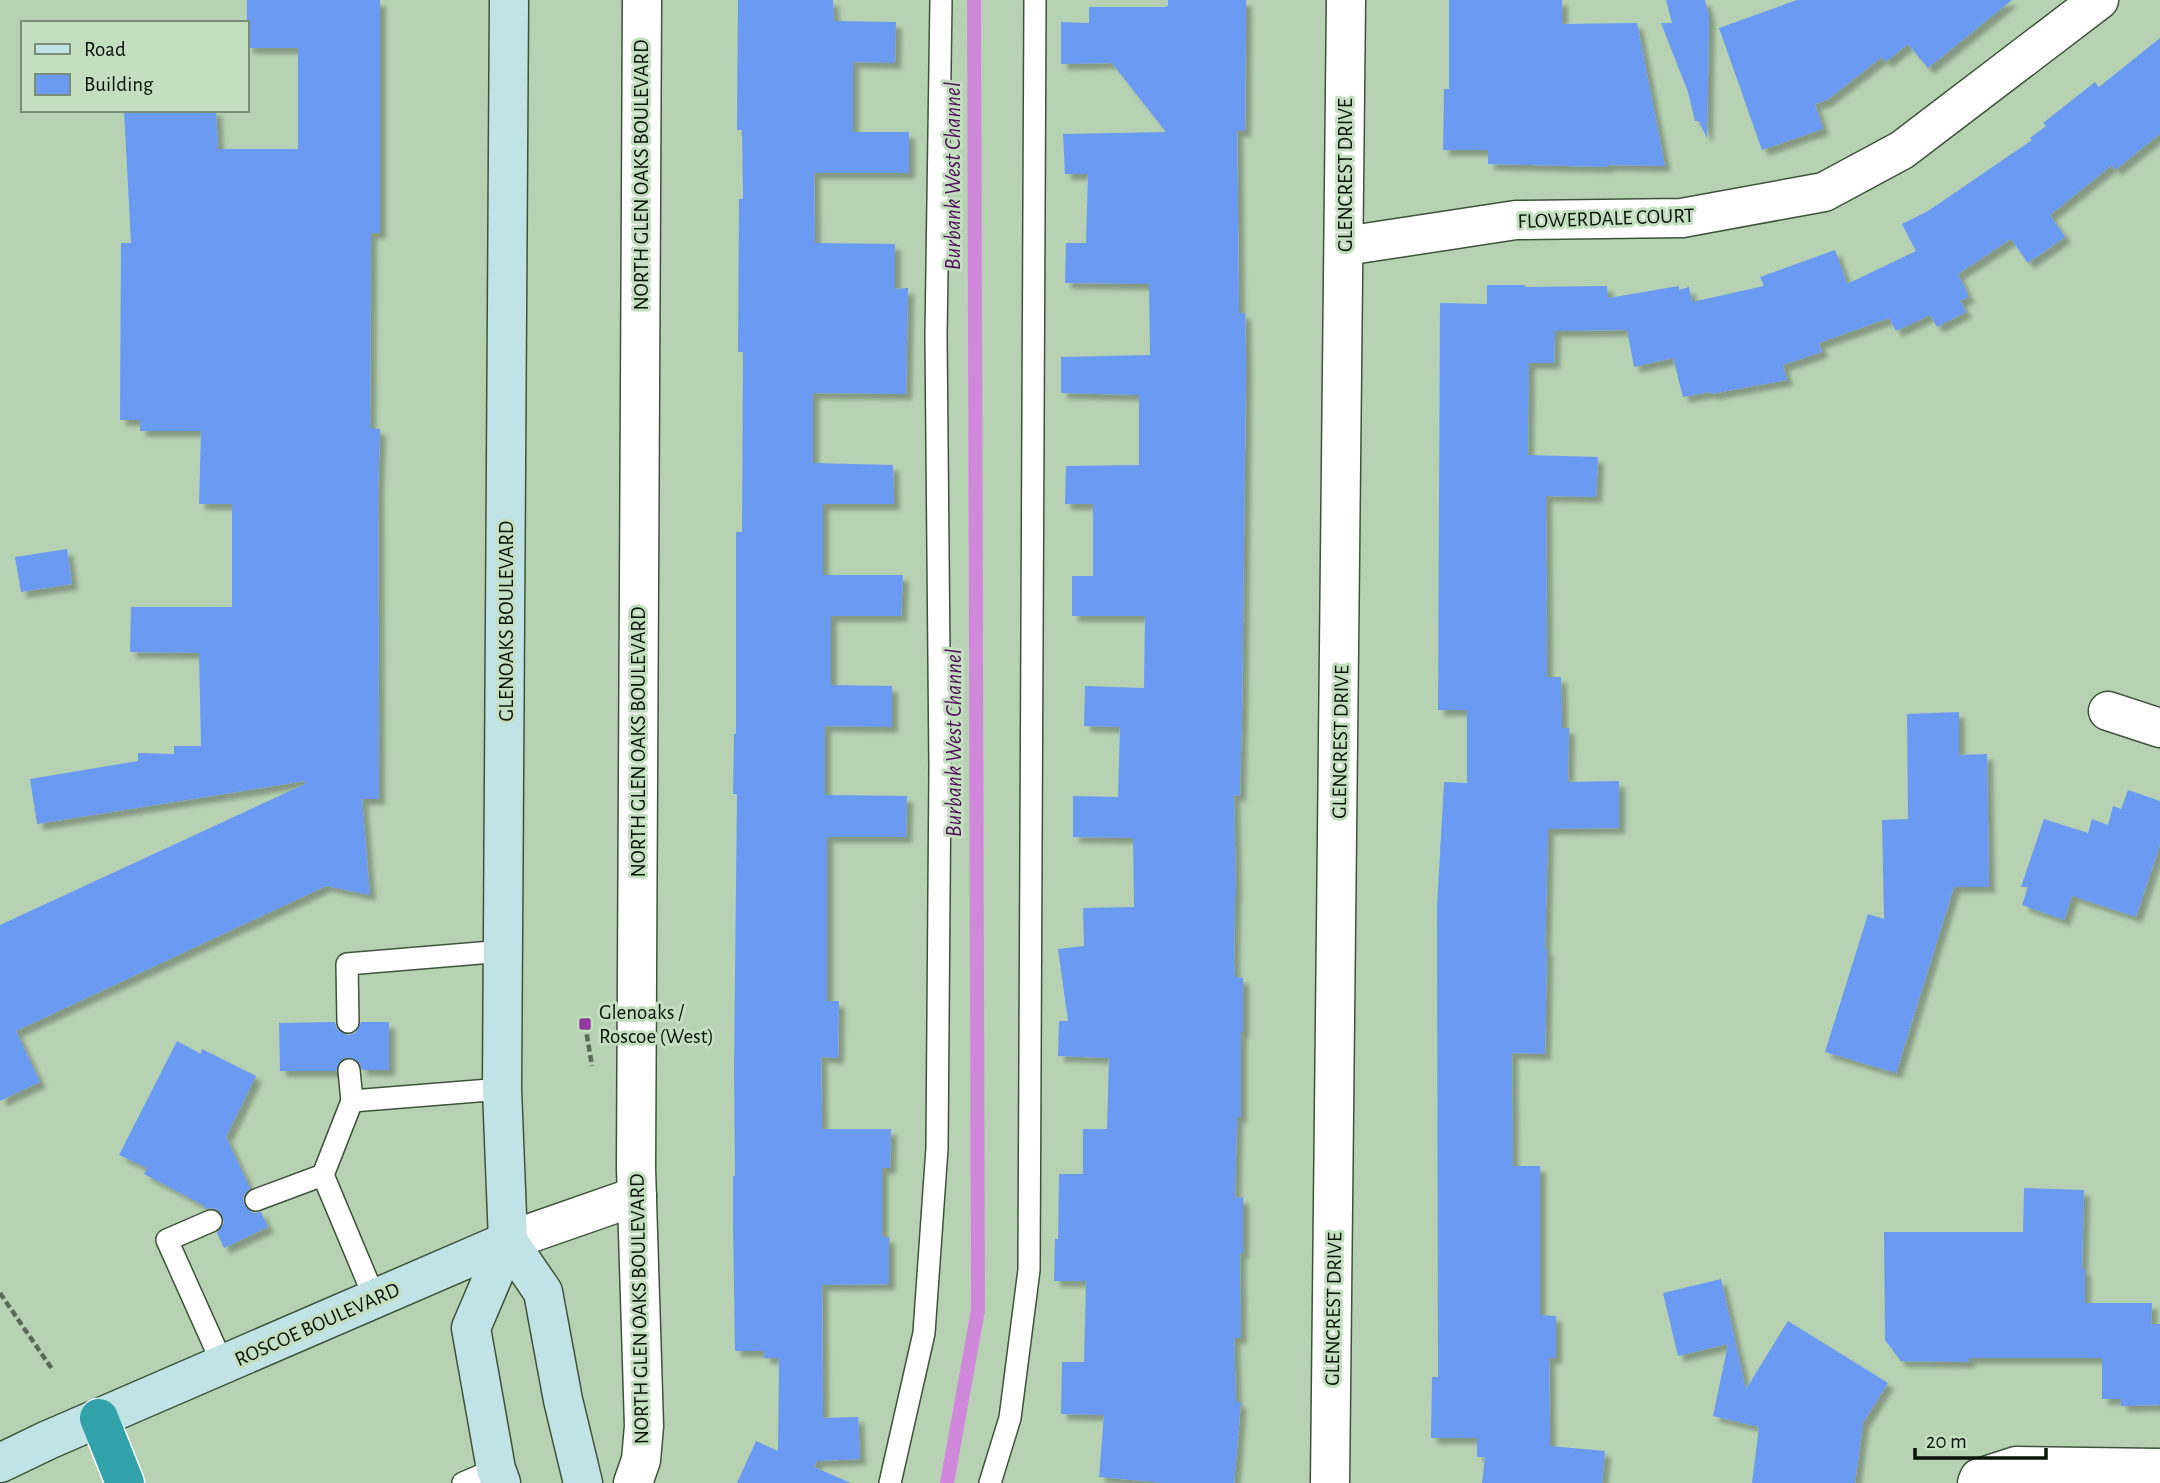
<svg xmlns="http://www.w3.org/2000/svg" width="2160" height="1483" font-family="'Alegreya Sans',sans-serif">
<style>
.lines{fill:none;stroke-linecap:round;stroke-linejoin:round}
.stream{stroke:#d088db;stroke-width:14}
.building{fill:#6b9af1;filter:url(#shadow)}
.service-casing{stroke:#3d543a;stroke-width:24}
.minor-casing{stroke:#3d543a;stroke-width:41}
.secondary-casing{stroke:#3d543a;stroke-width:41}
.motorway-casing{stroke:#fff;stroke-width:41}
.path{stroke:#596b57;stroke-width:4.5;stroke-dasharray:7 3.5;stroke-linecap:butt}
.service{stroke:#fff;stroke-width:21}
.minor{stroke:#fff;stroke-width:38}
.secondary{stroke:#c1e3e6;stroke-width:38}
.motorway{stroke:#31a2aa;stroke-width:38}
.poi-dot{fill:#963aa4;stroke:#c4dfc0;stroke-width:2.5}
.labels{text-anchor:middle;stroke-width:6;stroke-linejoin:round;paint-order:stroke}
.street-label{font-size:21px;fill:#0a1409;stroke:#c4dfc0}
.poi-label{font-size:21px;fill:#0a1409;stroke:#c4dfc0;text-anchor:start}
.water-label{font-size:23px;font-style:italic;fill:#52105c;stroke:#c4dfc0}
</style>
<defs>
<filter id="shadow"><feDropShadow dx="6" dy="6" stdDeviation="2" flood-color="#0004"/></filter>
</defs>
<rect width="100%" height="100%" fill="#b7d2b3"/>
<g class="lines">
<polyline class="stream" points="947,1483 978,1310 974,0"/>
</g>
<g class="building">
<polygon points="247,0 380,0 380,233 371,233 370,428 380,429 378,489 379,799 362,799 370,895 326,886 16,1031 40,1082 0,1101 0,925 305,784 305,781 37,824 30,779 138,761 138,753 174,754 174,746 201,746 199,653 130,652 131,607 232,607 232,504 199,504 201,431 140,431 140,420 120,420 121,243 131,243 124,110 216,110 218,149 298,149 298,48 247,48"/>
<polygon points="738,0 833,0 834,21 896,22 895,63 853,62 853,132 909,132 909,173 814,173 815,243 895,244 895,289 908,288 906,394 813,393 813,463 893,465 894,504 823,504 823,575 903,575 901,616 831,616 831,685 892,686 892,727 825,726 825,795 907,796 906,837 827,837 827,1001 839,1001 838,1058 821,1057 822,1129 891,1129 890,1168 882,1168 882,1237 889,1237 889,1284 822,1285 823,1418 858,1417 860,1459 817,1461 814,1467 851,1483 737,1483 756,1441 778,1451 779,1358 764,1358 764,1351 735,1351 733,1226 733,1176 735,1176 734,1070 737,794 733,794 734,734 736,734 736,532 742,532 743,352 738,352 739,199 743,199 742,130 737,130"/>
<polygon points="1168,0 1246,0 1245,131 1237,131 1239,313 1245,313 1246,367 1242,709 1240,796 1234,795 1236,896 1235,896 1234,961 1235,977 1243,978 1243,1032 1241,1032 1241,1117 1237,1117 1235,1198 1243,1197 1243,1253 1240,1253 1241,1338 1234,1338 1236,1402 1241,1402 1234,1483 1165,1483 1099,1477 1104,1415 1061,1414 1062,1362 1084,1362 1086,1281 1054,1281 1055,1239 1058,1239 1059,1174 1083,1174 1083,1129 1107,1129 1109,1058 1058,1056 1059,1021 1068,1021 1058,949 1084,946 1083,908 1134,907 1133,838 1073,837 1073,796 1118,797 1120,727 1084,726 1085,686 1144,688 1145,616 1072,616 1072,576 1093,576 1093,504 1065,504 1066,466 1139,465 1139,395 1061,393 1061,357 1150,355 1149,284 1065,283 1066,243 1086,243 1088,174 1065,174 1063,134 1166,132 1112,63 1061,64 1061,22 1089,23 1089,7 1164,7 1168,6"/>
<polygon points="1449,0 1562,0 1562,24 1637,23 1665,166 1608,165 1608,167 1488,164 1488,150 1443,150 1444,89 1449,89"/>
<polygon points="1666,0 1705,0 1709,17 1707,138 1699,121 1695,121 1688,92 1661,23 1672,23"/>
<polygon points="1797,0 2012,0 1928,68 1908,44 1886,62 1882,57 1827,100 1815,104 1823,129 1762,150 1719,28"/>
<polygon points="2160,38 2160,134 2115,170 2112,165 2050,215 2065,237 2028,263 2011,239 1958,274 1969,297 1960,301 1966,312 1937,327 1930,315 1896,331 1889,318 1819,343 1822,352 1783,365 1787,380 1711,394 1710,392 1683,397 1673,358 1634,367 1627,330 1555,331 1554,363 1529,363 1528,455 1598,457 1596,497 1546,496 1547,677 1561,677 1562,728 1569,728 1568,782 1619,781 1619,828 1548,829 1545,949 1547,949 1545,1054 1512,1053 1513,1166 1540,1166 1540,1315 1556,1316 1556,1358 1549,1358 1550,1446 1605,1451 1602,1483 1482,1483 1485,1457 1477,1457 1477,1438 1431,1438 1432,1377 1438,1377 1437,906 1444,782 1467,783 1467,710 1438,710 1440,303 1487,304 1487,285 1525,285 1525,287 1607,286 1608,298 1679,286 1679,290 1689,287 1692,302 1764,286 1760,277 1835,250 1847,284 1916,251 1902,224 1928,211 2032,140 2030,138 2046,126 2043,123 2095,82 2099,87"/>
<polygon points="67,549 72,584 21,592 15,557"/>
<polygon points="1959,712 1959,755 1987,754 1989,887 1954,887 1896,1073 1825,1052 1868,914 1884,919 1882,820 1908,819 1907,714"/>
<polygon points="2128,790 2160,801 2160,845 2136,917 2072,896 2064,920 2022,905 2028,887 2021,887 2044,819 2088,833 2092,819 2108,825 2113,806 2121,809"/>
<polygon points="335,1022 337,1029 348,1035 355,1033 361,1022 389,1022 389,1070 362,1070 359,1062 348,1057 341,1060 336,1071 280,1071 279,1023"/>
<polygon points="177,1041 201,1054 202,1049 256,1076 226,1137 250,1188 243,1197 244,1205 253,1213 261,1212 268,1227 224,1248 217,1233 224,1223 219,1211 213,1208 206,1209 203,1205 144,1174 147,1168 119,1155"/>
<polygon points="2024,1188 2084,1190 2082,1269 2085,1269 2085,1303 2152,1303 2151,1324 2160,1324 2160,1405 2121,1406 2121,1399 2102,1399 2102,1358 1969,1358 1969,1362 1901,1361 1885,1340 1884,1232 2023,1232"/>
<polygon points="1721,1279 1746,1389 1788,1321 1888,1383 1863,1423 1855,1483 1752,1483 1759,1427 1713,1416 1728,1344 1678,1356 1663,1293"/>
</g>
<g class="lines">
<defs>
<g id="service">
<polyline points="348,1022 347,964 504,951"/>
<polyline points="349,1070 352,1101"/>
<polyline points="323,1175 352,1101 502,1089"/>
<polyline points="256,1200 323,1175 375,1299"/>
<polyline points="211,1221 167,1240 223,1365"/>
<polyline points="463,1483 496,1469"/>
<polyline points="890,1483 924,1333 937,1148 940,768 936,335 941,0"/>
<polyline points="990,1483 1010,1418 1029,1270 1035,0"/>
</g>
<g id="minor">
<polyline points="1345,246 1516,220 1682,218 1824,192 1902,150 2099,0"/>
<polyline points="2108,711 2160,728"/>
<polyline points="508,1241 637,1196"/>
<polyline points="633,1483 641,1460 644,1426 636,1168 642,0"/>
<polyline points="1330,1483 1346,0"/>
<polyline points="1977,1483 1979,1478 2016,1466 2160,1468"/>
</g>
<g id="secondary">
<polyline points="508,1241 543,1292 563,1400 583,1483"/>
<polyline points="0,1463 48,1440 508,1241"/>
<polyline points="501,1483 496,1469 471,1328 508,1241 502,1089 509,0"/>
</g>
<polyline id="motorway" points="99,1418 125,1483"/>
</defs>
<use href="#service" class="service-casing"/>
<use href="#minor" class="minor-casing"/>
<use href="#secondary" class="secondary-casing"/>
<use href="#motorway" class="motorway-casing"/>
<g class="path">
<polyline points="585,1024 592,1066"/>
<polyline points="0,1293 52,1369"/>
</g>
<use href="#service" class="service"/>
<use href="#minor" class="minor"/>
<use href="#secondary" class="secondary"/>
<use href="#motorway" class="motorway"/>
</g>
<rect class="poi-dot" x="578" y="1017" width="14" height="14" rx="3.5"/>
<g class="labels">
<g class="street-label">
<text transform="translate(641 175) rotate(-90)" y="7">NORTH GLEN OAKS BOULEVARD</text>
<text transform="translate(1345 175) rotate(-90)" y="7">GLENCREST DRIVE</text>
<text transform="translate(1606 218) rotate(-2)" y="7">FLOWERDALE COURT</text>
<text transform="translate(506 621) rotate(-90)" y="7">GLENOAKS BOULEVARD</text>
<text transform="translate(638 742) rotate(-90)" y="7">NORTH GLEN OAKS BOULEVARD</text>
<text transform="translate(1340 742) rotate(-89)" y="7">GLENCREST DRIVE</text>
<text transform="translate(639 1309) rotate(-91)" y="7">NORTH GLEN OAKS BOULEVARD</text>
<text transform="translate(1333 1309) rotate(-89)" y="7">GLENCREST DRIVE</text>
<text transform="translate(317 1324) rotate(-24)" y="7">ROSCOE BOULEVARD</text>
</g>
<g class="poi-label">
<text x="599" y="1019">Glenoaks /<tspan x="599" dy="24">Roscoe (West)</tspan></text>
</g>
<g class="water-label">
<text transform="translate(952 176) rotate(-90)" y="8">Burbank West Channel</text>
<text transform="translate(953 743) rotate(-90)" y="8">Burbank West Channel</text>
</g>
</g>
<rect x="21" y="21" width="228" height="91" fill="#c4dfc0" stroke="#7a8e77" stroke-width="2"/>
<rect x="35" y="44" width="35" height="10" fill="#c1e3e6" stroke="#7a8e77" stroke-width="2"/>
<text x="84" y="56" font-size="21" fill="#0a1409">Road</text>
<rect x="35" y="74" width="35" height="21" fill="#6b9af1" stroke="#7a8e77" stroke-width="2"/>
<text x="84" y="91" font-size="21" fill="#0a1409">Building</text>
<path d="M1915 1448v10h131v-10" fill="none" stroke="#0a1409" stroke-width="3.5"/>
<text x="1926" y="1448" font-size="21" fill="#0a1409" stroke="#c4dfc0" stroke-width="5" paint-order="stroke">20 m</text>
</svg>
